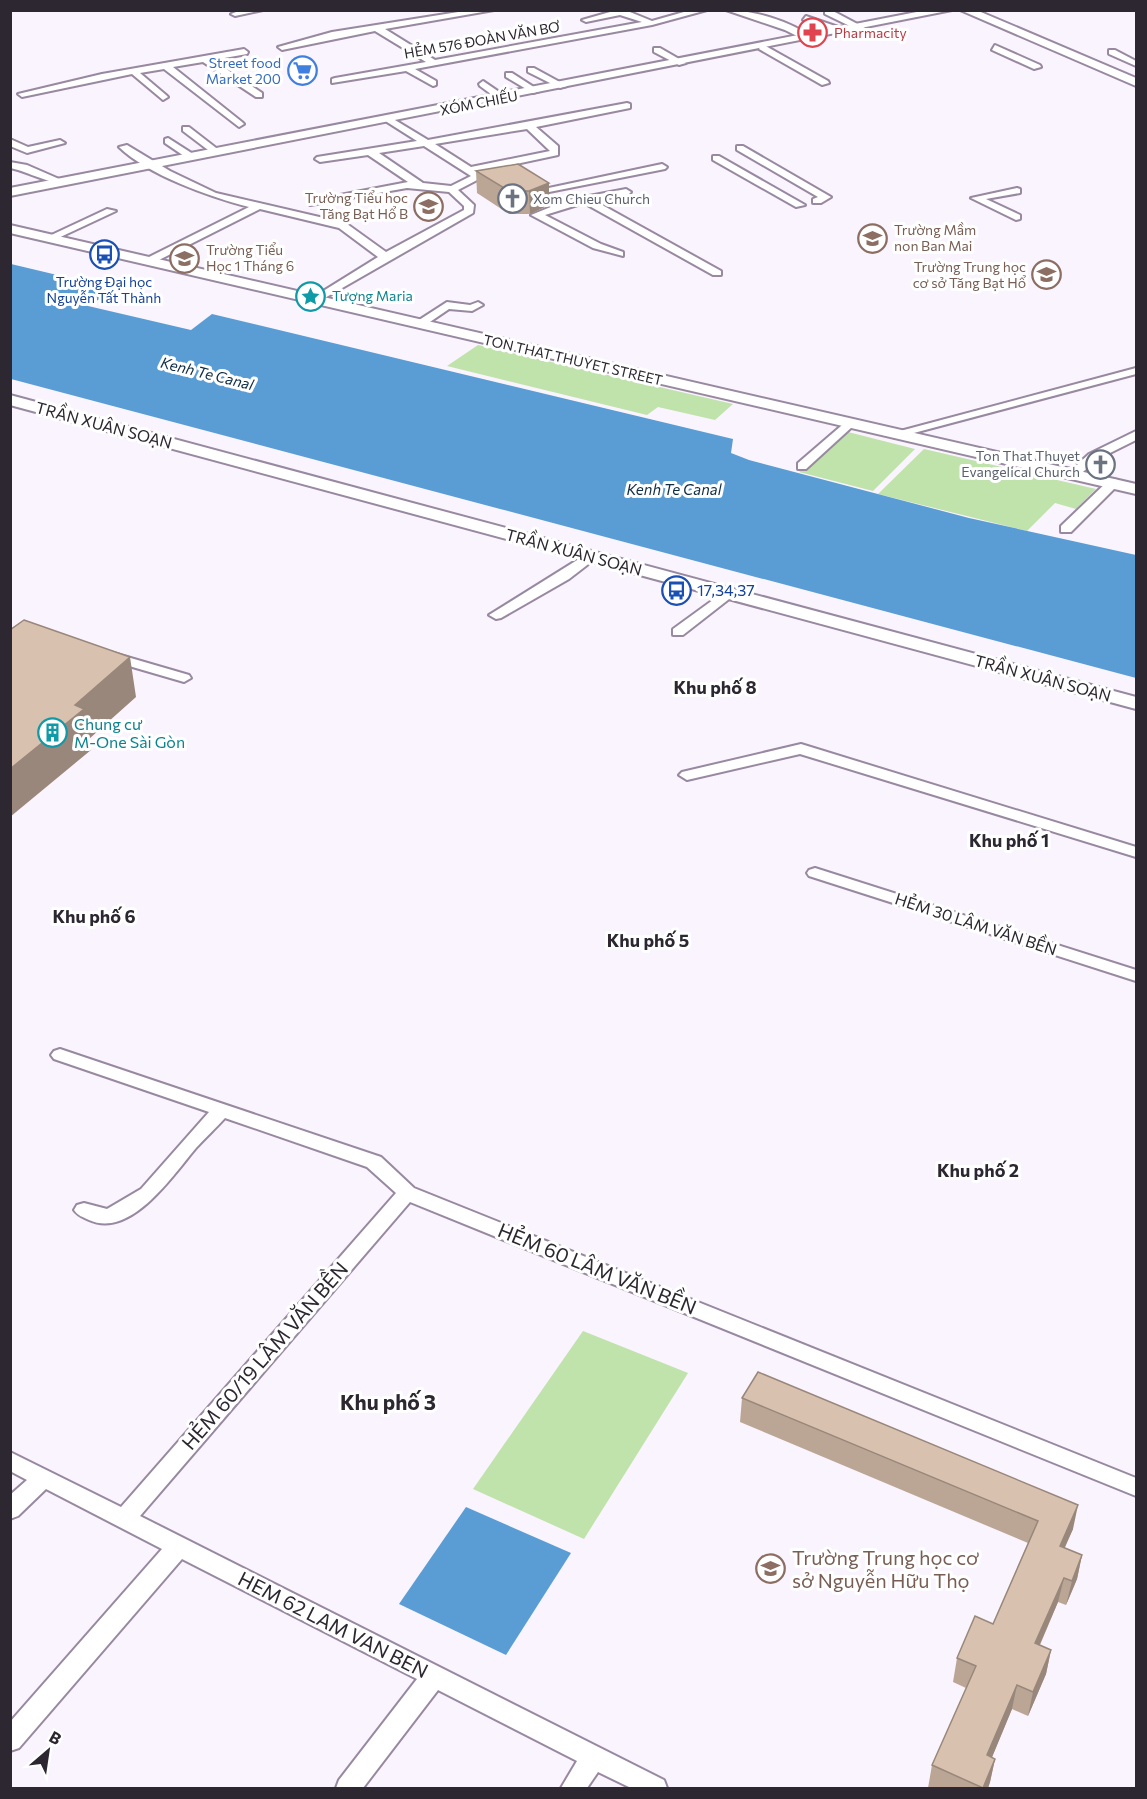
<svg xmlns="http://www.w3.org/2000/svg" width="1147" height="1799" font-family="Commissioner,sans-serif">
<style>
.green{fill:#c0e2ab}
.water{fill:#5a9dd4}
.lines{fill:none;stroke-linecap:round;stroke-linejoin:round}
.street-casing{stroke:#9889a0;stroke-width:4}
.secondary-casing{stroke:#9889a0;stroke-width:4}
.street{fill:#fff;fill-rule:evenodd}
.secondary{fill:#fff;fill-rule:evenodd}
.wall{fill:#bba696}
.shaded-wall{fill:#98877a}
.building{fill:#d9c1af;stroke:#98877a;stroke-width:1.5}
.labels{text-anchor:middle;stroke-width:6;stroke-linejoin:round;paint-order:stroke}
.far-health-label{font-size:14px;fill:#be3a42;stroke:#fff;text-anchor:start}
.far-street-label{font-size:14px;fill:#2c2730;stroke:#fff}
.far-shop-label{font-size:14px;fill:#366cbe;stroke:#fff;text-anchor:end}
.far-education-label{font-size:14px;fill:#785e54;stroke:#fff;text-anchor:end}
.far-worship-label{font-size:14px;fill:#5b616d;stroke:#fff;text-anchor:start}
.far-transit-label{font-size:14px;fill:#164399;stroke:#fff}
.far-culture-label{font-size:14px;fill:#0d838f;stroke:#fff;text-anchor:start}
.far-water-label{font-size:15px;font-style:italic;fill:#0f2d44;stroke:#fff}
.street-label{font-size:16px;fill:#2c2730;stroke:#fff}
.transit-label{font-size:16px;fill:#164399;stroke:#fff;text-anchor:start}
.culture-label{font-size:16px;fill:#0d838f;stroke:#fff;text-anchor:start}
.neighbourhood-label{font-size:18px;font-weight:bold;fill:#2c2730;stroke:#fff}
.near-street-label{font-size:20px;fill:#2c2730;stroke:#fff}
.near-education-label{font-size:20px;fill:#785e54;stroke:#fff;text-anchor:start}
.near-neighbourhood-label{font-size:21px;font-weight:bold;fill:#2c2730;stroke:#fff}
</style>
<rect width="100%" height="100%" fill="#faf4fe"/>
<g class="green">
<polygon points="478,345 733,404 715,420 658,407 647,415 447,366"/>
<polygon points="844,431 915,449 873,491 799,472"/>
<polygon points="924,449 1096,489 1076,509 1055,503 1027,531 878,494"/>
<polygon points="583,1331 688,1373 584,1539 473,1489"/>
</g>
<g class="water">
<polygon points="11,264 116,289 88,306 191,330 212,314 733,439 731,453 749,460 969,518 1136,555 1136,678 11,379"/>
<polygon points="466,1507 571,1553 506,1655 399,1604"/>
</g>
<g class="lines">
<defs>
<g id="street">
<polygon points="241,10 263,10 235,16 231,14"/>
<polygon points="471,10 494,10 385,29 435,60 642,22 620,15 586,22 582,20 617,10 625,10 652,21 691,10 707,10 652,25 415,69 436,81 436,85 433,86 406,71 332,83 332,79 335,78 426,62 375,31 282,50 278,47 332,32"/>
<path d="M726 10C752 10 792 21 812 38L805 40 785 30Z"/>
<polygon points="825,10 831,10 865,28 858,30 825,14"/>
<polygon points="806,16 844,29 845,31 838,33 803,20"/>
<polygon points="762,44 828,81 829,83 822,85 759,49"/>
<polygon points="995,45 1040,65 1041,67 1034,69 992,50"/>
<polygon points="654,48 660,48 686,63 679,65 654,52"/>
<polygon points="244,49 248,52 247,54 213,60 262,93 262,97 256,97 203,62 173,67 242,122 244,124 239,127 164,69 140,73 166,95 168,97 163,100 132,74 22,97 18,94 102,74"/>
<polygon points="1109,50 1115,50 1136,61 1136,66 1109,54"/>
<polygon points="528,68 534,68 567,86 560,88 528,72"/>
<polygon points="506,73 512,73 540,91 533,93 506,77"/>
<polygon points="483,81 505,96 505,100 499,100 480,86 479,84"/>
<path d="M627 103 630 104V108L536 127 558 146V155L478 172 483 176 481 178 458 190 474 205 473 213 316 303 312 302V298L378 257 339 228 260 209 153 263H145V259L249 207C210 197 148 175 119 147L127 145 170 171 216 193 328 219V216H336L386 252 464 210V206L449 192 407 188 310 205V201L314 200 408 182 368 155 320 162 315 159 317 157 417 141 387 122 385 120 390 117 428 140ZM527 129 550 151 471 167 435 144ZM424 146 471 176 451 186 423 183 379 153Z"/>
<polygon points="183,127 189,127 220,151 212,153 183,131"/>
<polygon points="168,138 193,154 193,158 187,158 165,143 165,139"/>
<polygon points="10,139 28,147 60,140 65,143 27,153 10,146"/>
<polygon points="737,146 743,146 831,197 821,203 813,203 813,199 818,197 737,150"/>
<polygon points="713,156 719,156 805,205 796,207 713,160"/>
<path d="M10 162 27 165 66 182C58 188 24 170 10 168Z"/>
<polygon points="662,164 667,167 665,169 549,192 544,189"/>
<polygon points="1017,188 1020,189 1020,193 986,199 1020,215 1020,219 1016,220 971,198"/>
<polygon points="626,189 631,192 629,194 595,201 721,271 721,275 713,275 584,203 545,215 601,244 623,252 623,256 593,248 531,215 568,200"/>
<polygon points="107,209 116,211 54,240 45,238"/>
<polygon points="447,302 470,305 478,302 483,305 472,311 449,309 424,326 416,326 416,322"/>
<polygon points="1136,368 1136,374 895,438 889,434"/>
<polygon points="848,420 854,424 852,427 806,469 798,469 798,463"/>
<polygon points="1136,431 1136,440 1098,459 1077,477 1069,477 1067,474 1089,454"/>
<polygon points="1113,479 1117,480 1117,486 1071,532 1061,532 1061,526 1109,480"/>
<polygon points="590,552 597,556 595,559 569,579 501,618 496,619 489,615"/>
<polygon points="728,589 733,590 733,596 683,635 673,635 673,629"/>
<polygon points="110,652 189,675 191,678 184,682 105,659 103,656"/>
<polygon points="801,744 1136,847 1136,857 800,754 687,780 679,775 682,772"/>
<polygon points="815,868 1136,970 1136,981 809,876 807,873 809,870"/>
<path d="M60 1049 381 1157 414 1188 1136 1478V1496L410 1202 140 1516 664 1780 667 1788H631L598 1772 587 1788H561L577 1761 438 1690 363 1788H336L339 1780 417 1679 182 1559 19 1748 10 1751V1722L162 1549 46 1489 18 1516 10 1519V1495L27 1480 10 1471V1452L121 1507 396 1193 367 1167 225 1118C216 1128 205 1138 196 1148 173 1175 131 1239 89 1220 83 1217 78 1216 74 1210L77 1205 84 1203 107 1209 141 1189 209 1112 54 1059 51 1055 54 1051Z"/>
</g>
<g id="secondary">
<polygon points="927,10 952,10 10,196 10,188"/>
<polygon points="960,10 976,10 1136,78 1136,86"/>
<polygon points="10,225 1136,484 1136,494 10,233"/>
<polygon points="10,395 1136,697 1136,709 10,405"/>
</g>
</defs>
<use href="#street" class="street-casing"/>
<use href="#secondary" class="secondary-casing"/>
<use href="#street" class="street"/>
<use href="#secondary" class="secondary"/>
</g>
<g class="wall">
<polygon points="518,164 549,205 530,214 509,214 477,193 476,171"/>
<polygon points="742,1398 1073,1529 1064,1548 1082,1555 1077,1579 1066,1605 1058,1602 1040,1645 1051,1650 1046,1674 1028,1716 1012,1709 992,1757 995,1759 990,1782 988,1788 928,1788 932,1765 966,1688 953,1682 957,1658 993,1624 1028,1543 740,1422"/>
</g>
<g class="shaded-wall">
<polygon points="549,183 549,205 530,214 529,191"/>
<polygon points="130,657 136,697 89,739 91,750 10,817 10,769 75,705"/>
<polygon points="1078,1505 1073,1529 1055,1570 1060,1546"/>
<polygon points="1082,1555 1077,1579 1066,1605 1072,1581"/>
<polygon points="1064,1578 1058,1602 1030,1667 1035,1643"/>
<polygon points="1051,1650 1046,1674 1028,1716 1033,1692"/>
<polygon points="1017,1685 1012,1709 983,1779 987,1755"/>
<polygon points="995,1759 990,1782 988,1788 983,1788"/>
</g>
<g class="building">
<polygon points="518,164 549,183 529,191 509,191 476,171"/>
<polygon points="24,620 130,657 75,705 84,709 10,769 10,630"/>
<polygon points="758,1372 1078,1505 1060,1546 1082,1555 1072,1581 1064,1578 1035,1643 1051,1650 1033,1692 1017,1685 987,1755 995,1759 983,1788 932,1765 976,1666 957,1658 975,1616 993,1624 1038,1521 742,1398"/>
</g>
<defs>
<symbol id="pharmacy-ring" viewBox="-11 -11 22 22"><circle r="9.5" fill="#fff" stroke="#e0444e" stroke-width="1.5"/><path d="M-2-6h4v4h4v4h-4v4h-4v-4h-4v-4h4Z" fill="#e0444e"/></symbol>
<symbol id="supermarket-ring" viewBox="-11 -11 22 22"><circle r="9.5" fill="#fff" stroke="#3f7fe0" stroke-width="1.5"/><path d="M-6-5.5h2.5l.6 2H6L4.5 2H-2.5L-4.4-4H-6ZM-1.5 3.2a1.3 1.3 0 1 0 .1 0ZM3 3.2a1.3 1.3 0 1 0 .1 0Z" fill="#3f7fe0"/></symbol>
<symbol id="church-ring" viewBox="-11 -11 22 22"><circle r="9.5" fill="#fff" stroke="#6b7280" stroke-width="1.5"/><path d="M-1.2-6h2.4v3.5h3.3v2.4h-3.3V6h-2.4V-.1h-3.3v-2.4h3.3Z" fill="#6b7280"/></symbol>
<symbol id="school-ring" viewBox="-11 -11 22 22"><circle r="9.5" fill="#fff" stroke="#8d6e63" stroke-width="1.5"/><path d="M0-5L7-2L0 1L-7-2ZM-4 1L0 2.5L4 1V4Q0 6-4 4Z" fill="#8d6e63"/></symbol>
<symbol id="bus-ring" viewBox="-11 -11 22 22"><circle r="9.5" fill="#fff" stroke="#1a4fb4" stroke-width="1.5"/><path d="M-5-6H5V4H4V6H2V4H-2V6H-4V4H-5ZM-3.5-4V0h7V-4ZM-3.5 1.2v1.5H-2V1.2ZM2 1.2v1.5H3.5V1.2Z" fill="#1a4fb4"/></symbol>
<symbol id="sight-ring" viewBox="-11 -11 22 22"><circle r="9.5" fill="#fff" stroke="#0f9aa8" stroke-width="1.5"/><path d="M0-6L1.8-2.2L6-1.7L2.9 1.2L3.7 5.4L0 3.3L-3.7 5.4L-2.9 1.2L-6-1.7L-1.8-2.2Z" fill="#0f9aa8"/></symbol>
<symbol id="building-ring" viewBox="-11 -11 22 22"><circle r="9.5" fill="#fff" stroke="#0f9aa8" stroke-width="1.5"/><path d="M-4-6H4V6H1V3H-1V6H-4ZM-2.5-4.3h1.7v1.8h-1.7ZM.8-4.3h1.7v1.8H.8ZM-2.5-1h1.7V.8h-1.7ZM.8-1h1.7V.8H.8Z" fill="#0f9aa8"/></symbol>
</defs>
<g fill-rule="evenodd">
<use href="#pharmacy-ring" x="796" y="16" width="33" height="33"/>
<use href="#supermarket-ring" x="286" y="54" width="33" height="33"/>
<use href="#church-ring" x="496" y="182" width="33" height="33"/>
<use href="#school-ring" x="412" y="190" width="33" height="33"/>
<use href="#school-ring" x="856" y="222" width="33" height="33"/>
<use href="#bus-ring" x="88" y="238" width="33" height="33"/>
<use href="#school-ring" x="168" y="242" width="33" height="33"/>
<use href="#school-ring" x="1030" y="258" width="33" height="33"/>
<use href="#sight-ring" x="294" y="280" width="33" height="33"/>
<use href="#church-ring" x="1084" y="448" width="33" height="33"/>
<use href="#bus-ring" x="660" y="574" width="33" height="33"/>
<use href="#building-ring" x="36" y="716" width="33" height="33"/>
<use href="#school-ring" x="754" y="1552" width="33" height="33"/>
</g>
<g class="labels">
<g class="far-health-label">
<text x="834" y="38">Pharmacity</text>
</g>
<g class="far-street-label">
<text transform="translate(482 40) rotate(-10)" y="5">HẺM 576 ĐOÀN VĂN BƠ</text>
<text transform="translate(479 103) rotate(-11)" y="5">XÓM CHIẾU</text>
<text transform="translate(573 360) rotate(13)" y="5">TON THAT THUYET STREET</text>
</g>
<g class="far-shop-label">
<text x="281" y="68">Street food<tspan x="281" dy="16">Market 200</tspan></text>
</g>
<g class="far-education-label">
<text x="408" y="203">Trường Tiểu học<tspan x="408" dy="16">Tăng Bạt Hổ B</tspan></text>
<text x="894" y="235" text-anchor="start">Trường Mầm<tspan x="894" dy="16">non Ban Mai</tspan></text>
<text x="206" y="255" text-anchor="start">Trường Tiểu<tspan x="206" dy="16">Học 1 Tháng 6</tspan></text>
<text x="1026" y="272">Trường Trung học<tspan x="1026" dy="16">cơ sở Tăng Bạt Hổ</tspan></text>
</g>
<g class="far-worship-label">
<text x="533" y="204">Xom Chieu Church</text>
<text x="1080" y="461" text-anchor="end">Ton That Thuyet<tspan x="1080" dy="16">Evangelical Church</tspan></text>
</g>
<g class="far-transit-label">
<text x="104" y="287">Trường Đại học<tspan x="104" dy="16">Nguyễn Tất Thành</tspan></text>
</g>
<g class="far-culture-label">
<text x="332" y="301">Tượng Maria</text>
</g>
<g class="far-water-label">
<text transform="translate(207 374) rotate(14)" y="5">Kenh Te Canal</text>
<text x="674" y="495">Kenh Te Canal</text>
</g>
<g class="street-label">
<text transform="translate(104 425) rotate(15)" y="6">TRẦN XUÂN SOẠN</text>
<text transform="translate(574 552) rotate(15)" y="6">TRẦN XUÂN SOẠN</text>
<text transform="translate(1043 678) rotate(15)" y="6">TRẦN XUÂN SOẠN</text>
<text transform="translate(976 924) rotate(18)" y="6">HẺM 30 LÂM VĂN BỀN</text>
</g>
<g class="transit-label">
<text x="697" y="596">17,34,37</text>
</g>
<g class="culture-label">
<text x="74" y="730">Chung cư<tspan x="74" dy="18">M-One Sài Gòn</tspan></text>
</g>
<g class="neighbourhood-label">
<text x="715" y="694">Khu phố 8</text>
<text x="1009" y="847">Khu phố 1</text>
<text x="94" y="923">Khu phố 6</text>
<text x="648" y="947">Khu phố 5</text>
<text x="978" y="1177">Khu phố 2</text>
</g>
<g class="near-street-label">
<text transform="translate(597 1269) rotate(22)" y="7">HẺM 60 LÂM VĂN BỀN</text>
<text transform="translate(265 1356) rotate(-49)" y="7">HẺM 60/19 LÂM VĂN BỀN</text>
<text transform="translate(333 1625) rotate(27)" y="7">HEM 62 LAM VAN BEN</text>
</g>
<g class="near-education-label">
<text x="792" y="1565">Trường Trung học cơ<tspan x="792" dy="23">sở Nguyễn Hữu Thọ</tspan></text>
</g>
<g class="near-neighbourhood-label">
<text x="388" y="1410">Khu phố 3</text>
</g>
</g>
<rect width="1147" height="1799" fill="none" stroke="#2c2730" stroke-width="24"/>
<g transform="translate(48 1751) rotate(29)" stroke="#ffffff" stroke-width="4.5" paint-order="stroke">
<path d="M0-4.5L10 22L0 15L-10 22Z" fill="#2c2730"/>
<text y="-9" font-size="16" font-weight="bold" text-anchor="middle" fill="#2c2730">B</text>
</g>
</svg>
